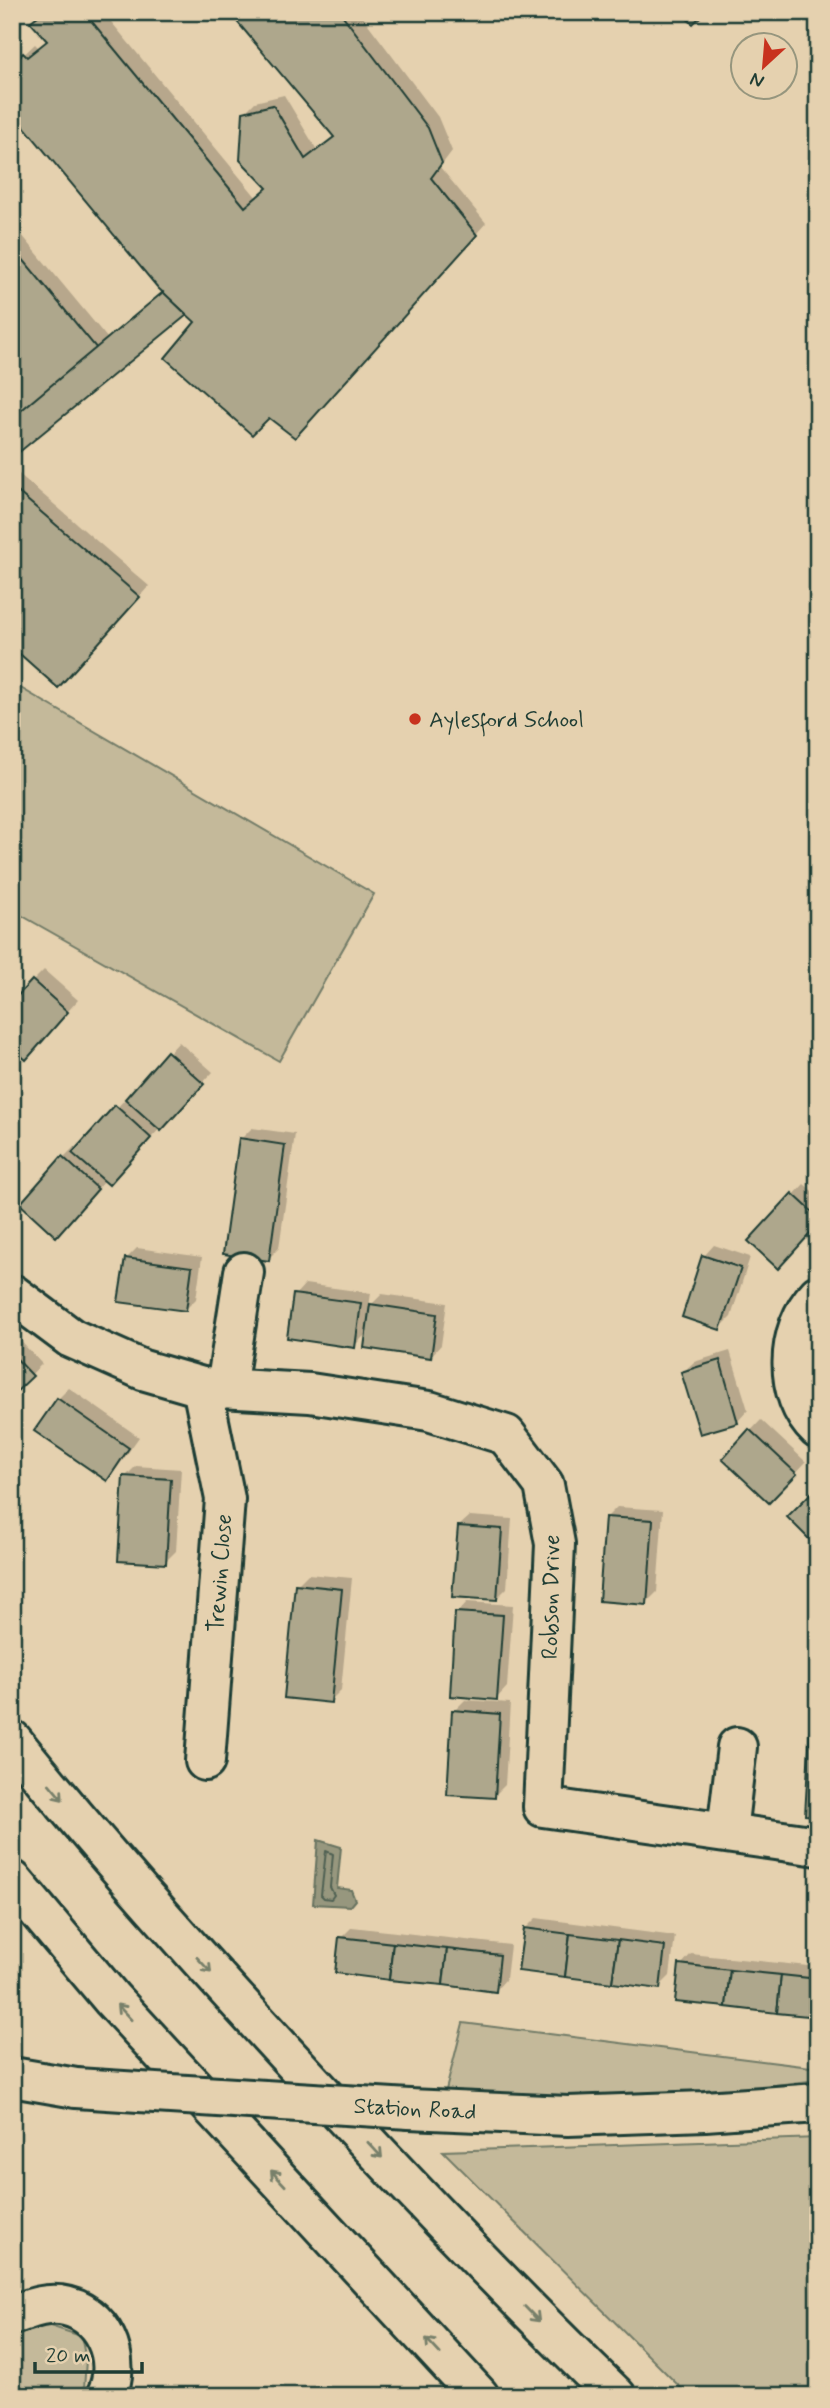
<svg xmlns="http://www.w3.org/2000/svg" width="830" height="2408" font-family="Mynerve,sans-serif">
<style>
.green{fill:#c4b99a;stroke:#727b67;stroke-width:2}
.water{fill:#97977e;stroke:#677360;stroke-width:2}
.shadow{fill:#0003}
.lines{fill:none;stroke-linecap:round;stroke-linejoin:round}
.shore{stroke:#4f6152;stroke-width:2}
.building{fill:#aea78c;stroke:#1f3d34;stroke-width:2}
.minor-casing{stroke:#1f3d34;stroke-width:44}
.highway-casing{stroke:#1f3d34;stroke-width:44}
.minor{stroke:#e5d1af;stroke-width:38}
.highway{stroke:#e5d1af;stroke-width:38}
.minor-bridge-casing{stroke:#1f3d34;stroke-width:44;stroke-linecap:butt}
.minor-bridge{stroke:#e5d1af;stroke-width:38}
.oneway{stroke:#78806b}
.poi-dot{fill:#c8321e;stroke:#e5d1af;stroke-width:2.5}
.labels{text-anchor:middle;stroke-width:5;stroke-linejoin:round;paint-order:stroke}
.poi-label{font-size:23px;fill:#1f3d34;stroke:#e5d1af;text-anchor:start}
.street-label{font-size:23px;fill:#1f3d34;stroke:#e5d1af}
</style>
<rect width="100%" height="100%" fill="#e5d1af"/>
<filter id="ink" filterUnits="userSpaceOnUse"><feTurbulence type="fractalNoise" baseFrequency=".0143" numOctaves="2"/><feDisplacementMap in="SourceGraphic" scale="14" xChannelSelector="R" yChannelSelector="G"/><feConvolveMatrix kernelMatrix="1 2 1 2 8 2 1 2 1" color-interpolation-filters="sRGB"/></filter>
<g filter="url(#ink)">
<g class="green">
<polygon points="12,683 374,894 279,1061 12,910"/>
<polygon points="463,2023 818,2068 818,2080 707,2093 564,2097 446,2090"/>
<polygon points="818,2138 818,2396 689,2396 443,2151"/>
<polygon points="47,2325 81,2336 86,2360 84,2389 78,2396 12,2396 12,2337"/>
</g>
<polygon class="water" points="318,1840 341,1847 337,1888 351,1890 355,1900 350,1906 313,1904"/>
<g class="shadow">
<polygon points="42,12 103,12 257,198 269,187 244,113 255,102 284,95 317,150 335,136 232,12 359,12 438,117 452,151 440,167 486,223 305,425 187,313 12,456 12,223 108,339 165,292 12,66 35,44 39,48 48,40 32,22"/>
<polygon points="12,468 149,586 69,675 12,608"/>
<polygon points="44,970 78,1000 36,1047 33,981"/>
<polygon points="179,1042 213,1072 119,1172 105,1180 66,1224 63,1158 74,1147 77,1150"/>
<polygon points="252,1128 295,1134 279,1248 268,1259 241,1139"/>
<polygon points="804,1184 818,1196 818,1224 751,1241"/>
<polygon points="714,1245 750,1257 731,1317 720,1328 704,1256"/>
<polygon points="137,1248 202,1257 196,1299 186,1309 126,1259"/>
<polygon points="305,1284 371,1293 369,1307 382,1294 447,1303 441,1345 431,1356 368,1332 354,1346 295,1295"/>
<polygon points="12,1332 42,1364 12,1393"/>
<polygon points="730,1351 748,1410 738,1421 701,1432 683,1372 694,1362"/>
<polygon points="69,1388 139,1437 117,1468 107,1478 58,1399"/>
<polygon points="761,1420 806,1462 769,1501 724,1459"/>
<polygon points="136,1466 181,1469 176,1551 165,1562 125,1477"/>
<polygon points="617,1507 663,1510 657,1592 646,1603 606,1518"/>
<polygon points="470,1516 512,1519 507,1588 496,1599 459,1526"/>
<polygon points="308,1574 352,1578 341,1690 330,1701 297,1585"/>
<polygon points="467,1602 513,1605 507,1687 497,1698 457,1613"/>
<polygon points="465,1700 510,1703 505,1785 494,1796 454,1711"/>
<polygon points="536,1918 675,1936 670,1976 659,1987 525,1929"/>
<polygon points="352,1927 510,1945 506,1979 496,1990 341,1938"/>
<polygon points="691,1954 818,1967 818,2016 681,1965"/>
</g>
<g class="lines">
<polygon class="shore" points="326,1851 333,1854 330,1887 334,1895 331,1899 324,1898 321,1895"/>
</g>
<g class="building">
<polygon points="43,12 84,12 245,207 267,188 240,160 243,112 273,105 305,159 334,137 229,12 340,12 428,128 442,163 431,178 477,235 295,438 269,418 252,435 165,358 195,322 158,288 12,112 12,64 23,53 27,57 47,41 30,22"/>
<polygon points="679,12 705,12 693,24"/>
<polygon points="12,246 98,350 12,421"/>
<polygon points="163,292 187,315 12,458 12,418"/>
<polygon points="12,487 140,597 58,688 12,647 12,618 16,614 12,611"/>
<polygon points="32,980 68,1012 26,1060 12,1048 12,1002"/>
<polygon points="167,1051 204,1084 161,1131 125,1099"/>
<polygon points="115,1105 151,1138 109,1185 72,1153"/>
<polygon points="239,1138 285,1145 269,1261 223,1254"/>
<polygon points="62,1156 98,1189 56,1237 20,1204"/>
<polygon points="792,1193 818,1217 818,1225 778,1269 748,1241"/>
<polygon points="702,1255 741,1268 720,1330 682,1317"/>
<polygon points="125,1258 192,1267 186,1311 118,1302"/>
<polygon points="293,1294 361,1303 355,1348 287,1338"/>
<polygon points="370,1304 437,1314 431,1358 364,1348"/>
<polygon points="12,1354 33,1376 12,1396"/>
<polygon points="720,1360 738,1423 700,1434 681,1372"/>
<polygon points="57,1398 129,1448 107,1481 34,1431"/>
<polygon points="749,1429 797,1474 769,1503 722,1459"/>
<polygon points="123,1476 171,1479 166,1564 118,1561"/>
<polygon points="815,1489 818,1491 818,1548 787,1517"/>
<polygon points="605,1517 653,1520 647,1605 599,1601"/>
<polygon points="458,1526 502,1529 497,1600 452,1597"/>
<polygon points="295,1584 342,1589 331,1703 284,1698"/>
<polygon points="455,1612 503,1615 497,1700 450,1696"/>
<polygon points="452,1710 500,1714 495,1798 447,1795"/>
<polygon points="810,1730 818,1731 818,1816 805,1815"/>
<polygon points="524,1928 570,1934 565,1977 518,1971"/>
<polygon points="570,1934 618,1940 612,1983 565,1977"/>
<polygon points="339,1937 393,1943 389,1980 335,1973"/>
<polygon points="618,1940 665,1946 660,1989 612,1983"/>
<polygon points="393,1943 447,1949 443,1985 389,1980"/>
<polygon points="447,1949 500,1955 496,1992 443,1985"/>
<polygon points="679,1964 730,1970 726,2007 675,2002"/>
<polygon points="730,1970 781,1975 777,2013 726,2007"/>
<polygon points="781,1975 818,1979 818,2017 777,2013"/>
</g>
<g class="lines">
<defs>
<g id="minor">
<polyline points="12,1294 71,1338 143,1370 202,1387 310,1393 429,1411 506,1435 544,1485 555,1544 543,1807 818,1846"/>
<path d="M818 1295C785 1329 783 1396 818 1429"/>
<polyline points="202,1387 225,1499 205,1761"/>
<polyline points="226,1388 244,1272"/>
<polyline points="727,1832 737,1747"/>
<polyline points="12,2077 76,2088"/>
<polyline points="409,2109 568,2116 705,2111 818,2103"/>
<path d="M12 2315C28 2310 42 2303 60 2305 103 2311 124 2359 106 2396"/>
</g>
<g id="highway">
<path d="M12 1740C103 1853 200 1961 299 2068 402 2180 506 2290 616 2396"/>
<polyline points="12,1880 112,1999 479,2396"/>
</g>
</defs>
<use href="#minor" class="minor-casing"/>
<use href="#highway" class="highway-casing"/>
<use href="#minor" class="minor"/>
<use href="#highway" class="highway"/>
<defs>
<polyline id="minor-bridge" points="76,2088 409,2109"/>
</defs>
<use href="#minor-bridge" class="minor-bridge-casing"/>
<use href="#minor-bridge" class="minor-bridge"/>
</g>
<defs><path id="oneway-shaft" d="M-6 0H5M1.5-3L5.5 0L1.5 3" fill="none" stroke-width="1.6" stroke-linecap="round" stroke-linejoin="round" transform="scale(1.75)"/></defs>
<g class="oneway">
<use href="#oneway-shaft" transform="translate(56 1792) rotate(50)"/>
<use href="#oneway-shaft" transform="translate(204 1965) rotate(47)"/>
<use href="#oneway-shaft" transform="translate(124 2012) rotate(-133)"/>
<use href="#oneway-shaft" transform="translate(375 2150) rotate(47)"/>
<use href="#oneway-shaft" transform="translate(278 2178) rotate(-133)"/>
<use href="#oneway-shaft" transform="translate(532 2314) rotate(46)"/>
<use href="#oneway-shaft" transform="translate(433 2346) rotate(-133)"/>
</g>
</g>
<circle class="poi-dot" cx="415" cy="719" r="7"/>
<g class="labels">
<g class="poi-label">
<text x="429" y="727">Aylesford School</text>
</g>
<g class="street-label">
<text transform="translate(219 1573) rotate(-86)" y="8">Trewin Close</text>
<text transform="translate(550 1597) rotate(-89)" y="8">Robson Drive</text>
<text transform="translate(415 2108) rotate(3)" y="8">Station Road</text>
</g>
</g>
<rect width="830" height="2408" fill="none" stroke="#e5d1af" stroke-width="42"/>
<rect x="21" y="21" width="788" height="2366" fill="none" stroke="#1f3d34" stroke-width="2.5" filter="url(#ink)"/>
<g transform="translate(764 66) rotate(206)"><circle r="33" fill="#e5d1af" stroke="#96967e" stroke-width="2"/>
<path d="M0-5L12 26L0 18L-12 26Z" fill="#c8321e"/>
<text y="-10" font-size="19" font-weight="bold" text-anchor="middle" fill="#1f3d34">N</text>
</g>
<path d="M35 2362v10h107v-10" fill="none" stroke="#1f3d34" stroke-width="3.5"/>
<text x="46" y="2362" font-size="21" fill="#1f3d34" stroke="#e5d1af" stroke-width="5" paint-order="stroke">20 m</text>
</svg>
